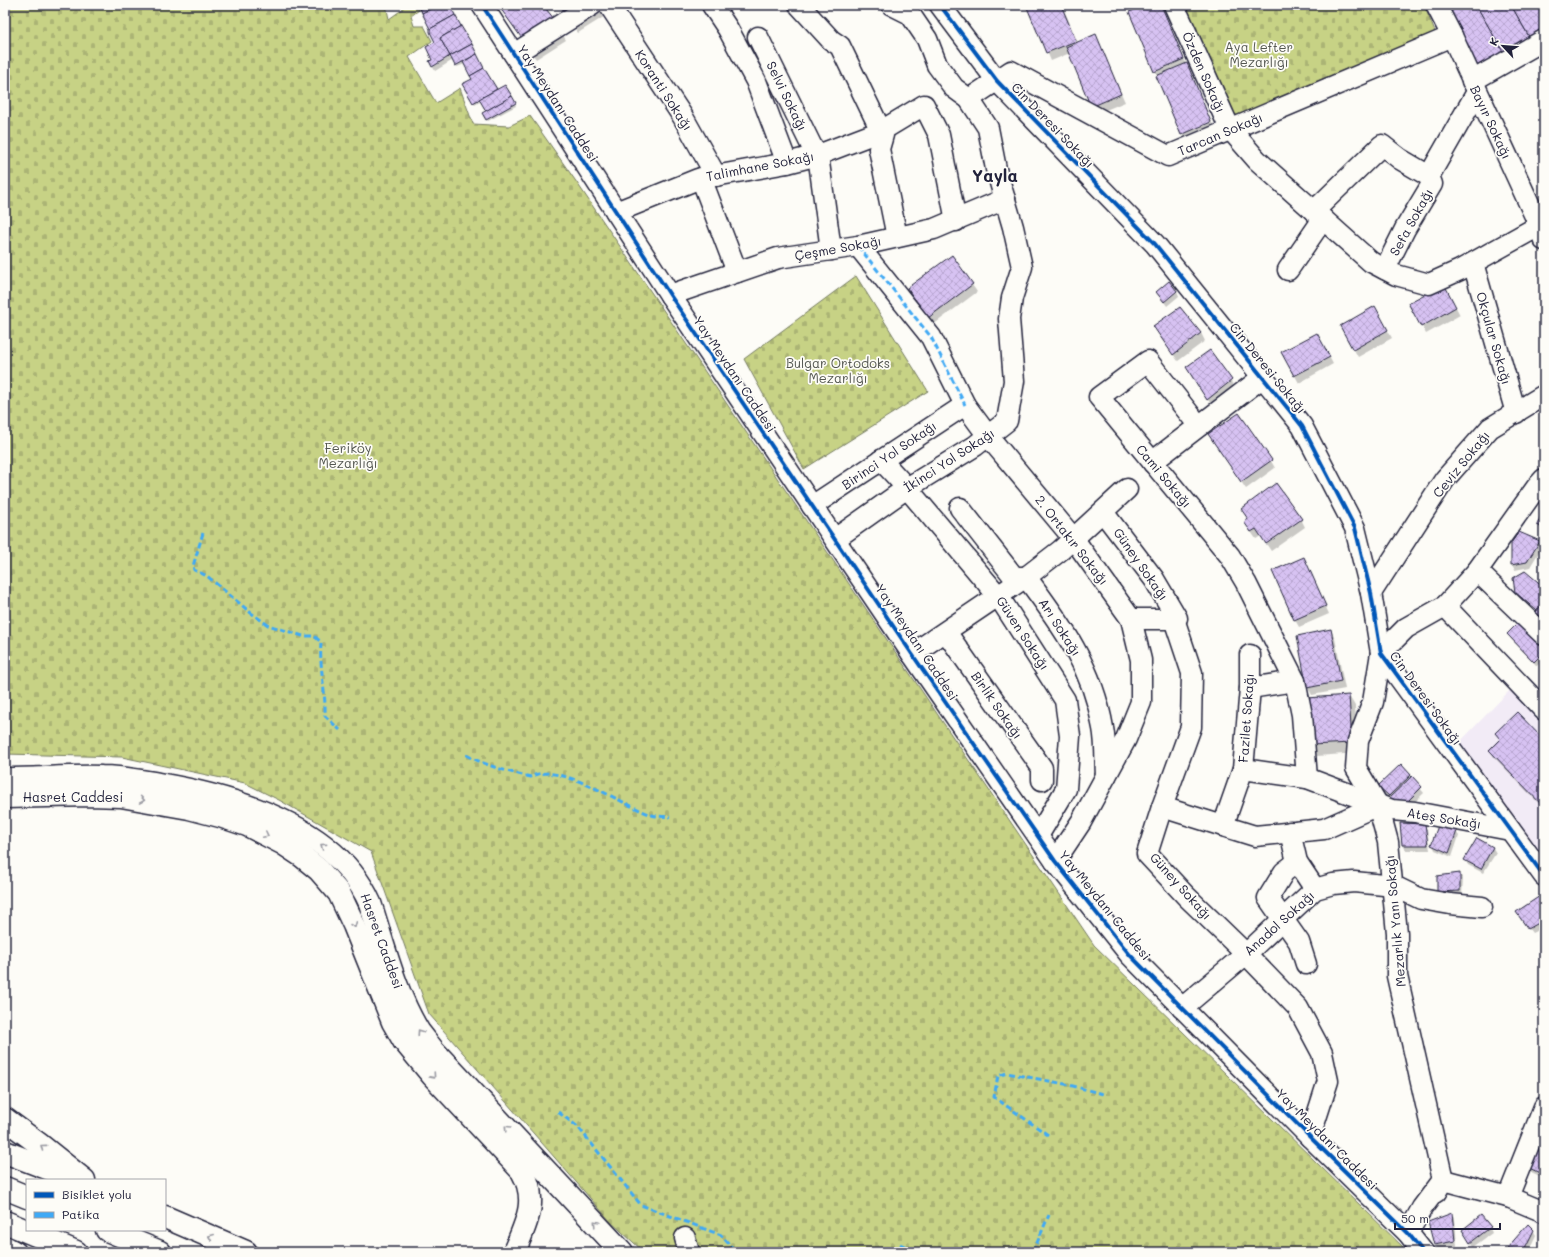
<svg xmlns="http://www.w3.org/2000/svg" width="1549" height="1257" font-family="Mali,sans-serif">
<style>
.built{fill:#f2ebf6}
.cemetery{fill:url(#cemetery-stones);stroke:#747a60}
.shadow{fill:#0003}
.building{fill:url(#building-cross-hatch);stroke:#22223b}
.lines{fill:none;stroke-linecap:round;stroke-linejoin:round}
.minor-casing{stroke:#22223b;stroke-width:23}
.major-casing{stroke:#22223b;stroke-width:25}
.minor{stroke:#fdfcf7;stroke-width:20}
.major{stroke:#fdfcf7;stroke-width:22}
.quiet{stroke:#3fa9f5;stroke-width:3;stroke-dasharray:6 3;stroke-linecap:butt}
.cycleway-casing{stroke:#fdfcf7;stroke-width:6}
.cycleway{stroke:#0057b8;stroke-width:4}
.oneway{stroke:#9a9aa2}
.labels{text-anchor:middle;stroke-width:3.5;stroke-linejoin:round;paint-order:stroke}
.park-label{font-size:13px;fill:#545751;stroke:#fdfcf7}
.street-label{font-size:13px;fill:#22223b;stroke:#fdfcf7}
.district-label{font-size:17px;font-weight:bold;fill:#22223b;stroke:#fdfcf7}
</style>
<defs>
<pattern id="cemetery-stones" width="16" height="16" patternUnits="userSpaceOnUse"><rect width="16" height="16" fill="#c7d285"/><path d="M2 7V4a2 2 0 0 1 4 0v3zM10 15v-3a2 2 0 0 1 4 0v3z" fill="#abb474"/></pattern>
<pattern id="building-cross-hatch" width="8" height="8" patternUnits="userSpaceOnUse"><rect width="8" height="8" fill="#d7c2f2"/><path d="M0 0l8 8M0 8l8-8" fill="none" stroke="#b8a6d0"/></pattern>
</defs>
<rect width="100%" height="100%" fill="#fdfcf7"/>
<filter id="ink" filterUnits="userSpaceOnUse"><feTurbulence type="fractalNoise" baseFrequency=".025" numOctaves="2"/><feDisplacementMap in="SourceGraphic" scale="8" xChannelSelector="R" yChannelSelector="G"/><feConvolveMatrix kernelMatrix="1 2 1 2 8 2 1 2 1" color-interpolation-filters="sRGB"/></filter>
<g filter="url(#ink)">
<polygon class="built" points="1513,687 1544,720 1544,856 1455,747"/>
<g class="cemetery">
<polygon points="5,5 386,5 389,19 403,9 402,5 417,5 419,10 411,16 414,26 424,26 432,41 409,57 436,103 460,88 473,124 509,126 530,116 575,180 1094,945 1406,1250 1405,1252 644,1252 611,1222 429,1014 371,852 279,800 245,783 122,757 5,754"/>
<polygon points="1183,5 1424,5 1435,32 1234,120"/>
<polygon points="856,276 928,391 804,469 744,359"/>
</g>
<g class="shadow">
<polygon points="420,5 449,5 496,91 514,101 516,106 488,121 484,113 487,111 481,101 475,105 463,85 473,79 465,64 457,67 453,60 435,71 430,62 434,60 436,43"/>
<polygon points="497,5 528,48 530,47 499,5 542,5 557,25 566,40 536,59"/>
<polygon points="560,5 605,5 610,13 578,33"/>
<polygon points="1027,5 1062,5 1078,43 1096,36 1125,102 1096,114 1070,53 1051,61"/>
<polygon points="1127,5 1161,5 1215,130 1186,142"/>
<polygon points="952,256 977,292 933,325 908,288"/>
<polygon points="1177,291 1179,296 1167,306 1157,292"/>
<polygon points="1448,292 1460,315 1426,334 1422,326"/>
<polygon points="1375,308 1392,338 1358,357 1341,326"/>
<polygon points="1180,309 1201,333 1205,341 1178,361 1154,327"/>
<polygon points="1317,334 1333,364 1299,383 1282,352"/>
<polygon points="1210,351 1236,389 1212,406 1192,375"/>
<polygon points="1214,442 1271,461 1275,468 1246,489"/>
<polygon points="1544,511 1544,535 1538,525"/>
<polygon points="1301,519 1305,527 1271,551 1261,536 1256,539 1245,523"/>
<polygon points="1539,542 1542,547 1530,567 1515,570 1512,565 1512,543"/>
<polygon points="1304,558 1329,614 1299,627 1295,620"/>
<polygon points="1544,589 1544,627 1537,613 1519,597 1516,592"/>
<polygon points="1331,630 1335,638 1345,689 1312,695 1308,688"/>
<polygon points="1508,634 1544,645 1544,659 1537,666 1511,639"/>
<polygon points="1349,696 1355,706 1358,753 1317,756 1311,745"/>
<polygon points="1496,733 1544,742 1544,809 1494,757 1490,750 1500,740"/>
<polygon points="1410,776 1424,793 1403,813 1382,791 1379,786"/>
<polygon points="1425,825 1427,830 1430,850 1406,850 1403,845"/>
<polygon points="1456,832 1459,836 1452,857 1435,850 1433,845"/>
<polygon points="1477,839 1493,848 1496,853 1483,873 1468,865 1465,860"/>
<polygon points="1460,874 1463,879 1462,896 1438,892"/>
<polygon points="1544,904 1544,927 1532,933 1520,917"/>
<polygon points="1536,1149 1544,1156 1544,1178 1529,1171"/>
<polygon points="1452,1214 1455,1219 1457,1246 1437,1250 1435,1245"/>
<polygon points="1490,1228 1492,1233 1473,1247 1466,1235"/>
<polygon points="1533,1230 1536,1235 1528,1252 1512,1252 1509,1247"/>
</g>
<g class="building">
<polygon points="419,5 439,5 422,13"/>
<polygon points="439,5 450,5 455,15 430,29 422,13"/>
<polygon points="498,5 543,5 558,24 526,44"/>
<polygon points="560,5 589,5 569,18"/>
<polygon points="1026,5 1061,5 1076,41 1046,53"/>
<polygon points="1146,5 1161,5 1184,59 1154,72 1129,12"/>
<polygon points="1461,5 1476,5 1505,55 1476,72 1448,13"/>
<polygon points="1476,5 1511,5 1531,40 1505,55"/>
<polygon points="1511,5 1544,5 1544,33 1531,40"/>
<polygon points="455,15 461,26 440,38 450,56 432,67 429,61 432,60 426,47 435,42 430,32 430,29"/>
<polygon points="461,26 472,44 450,56 440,38"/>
<polygon points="1096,34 1121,94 1091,107 1066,47"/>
<polygon points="472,44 477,54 455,66 450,56"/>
<polygon points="477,54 484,68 470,76 463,62"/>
<polygon points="1187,63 1211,122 1181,135 1156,76"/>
<polygon points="484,68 497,89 473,103 462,84 472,79 470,76"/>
<polygon points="505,85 512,96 486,111 479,99"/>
<polygon points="512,96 516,103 486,120 482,113"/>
<polygon points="952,255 973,284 928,318 907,288"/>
<polygon points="1169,281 1177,291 1164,302 1156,292"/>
<polygon points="1444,284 1456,307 1421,327 1408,303"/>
<polygon points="1375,306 1388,330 1353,350 1340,326"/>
<polygon points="1180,307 1201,333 1173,355 1153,326"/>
<polygon points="1317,333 1330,357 1294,376 1281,352"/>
<polygon points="1210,350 1232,380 1207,400 1186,367"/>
<polygon points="1239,413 1272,460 1241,482 1208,434"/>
<polygon points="1276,483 1302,519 1266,544 1256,529 1251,532 1244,522 1248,519 1241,509"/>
<polygon points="1544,508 1544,528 1537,525"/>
<polygon points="1519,532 1540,541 1527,562 1511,565 1511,543"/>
<polygon points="1304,557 1326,606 1294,620 1272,571"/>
<polygon points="1525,571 1544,587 1544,601 1537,611 1515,592 1513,578"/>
<polygon points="1544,601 1544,625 1534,615"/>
<polygon points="1521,620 1544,644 1544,652 1534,662 1507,634"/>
<polygon points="1331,629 1341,681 1307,688 1297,636"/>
<polygon points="1349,695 1352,743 1310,745 1307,698"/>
<polygon points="1517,712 1544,740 1544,807 1489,750 1500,739 1495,733"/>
<polygon points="1401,764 1411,775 1389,796 1378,786"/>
<polygon points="1412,776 1422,787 1400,809 1389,798"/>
<polygon points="1400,823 1425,824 1428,845 1402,845"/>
<polygon points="1439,823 1457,831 1449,853 1431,845"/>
<polygon points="1477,838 1493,847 1481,869 1464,860"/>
<polygon points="1460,873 1460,891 1437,892 1437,876"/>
<polygon points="1540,896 1544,902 1544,920 1528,929 1516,912"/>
<polygon points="1536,1148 1544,1155 1544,1175 1525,1166"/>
<polygon points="1452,1213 1455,1241 1434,1245 1428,1222"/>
<polygon points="1481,1215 1491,1227 1470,1243 1462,1230"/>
<polygon points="1528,1224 1534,1230 1523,1252 1515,1252 1508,1247"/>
</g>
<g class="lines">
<defs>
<g id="minor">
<polyline points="482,5 670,295 912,654 1055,861 1130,955 1310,1137 1408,1233 1423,1252"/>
<polyline points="609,5 683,117 716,176"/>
<polyline points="712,5 728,29 756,81 787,163"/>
<polyline points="799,5 831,40 840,46 883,135 879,149 897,237"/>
<polyline points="940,5 997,81 1155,244 1302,426 1355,528 1371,593 1381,653 1544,876"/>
<polyline points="1174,5 1230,129 1257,160 1371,262 1396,275 1429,284 1460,270 1544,223"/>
<polyline points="1436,5 1452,36 1539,225 1544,240"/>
<polyline points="758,37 816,155"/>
<polyline points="514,54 592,5"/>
<polyline points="1472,81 1544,40"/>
<polyline points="969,99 1011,71 1168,156 1452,36"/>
<polyline points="818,155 831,250"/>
<polyline points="701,178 737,272"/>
<polyline points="1314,211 1382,145 1400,159 1429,176"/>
<polyline points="616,212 698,179 787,163 818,155 881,131 924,105 939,135 956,221"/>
<polyline points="858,246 931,337 965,405 988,436 1073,538 1131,619 1141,660 1141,702 1126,739 1081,822 1055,861"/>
<polyline points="1473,263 1516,413"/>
<polyline points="1385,269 1405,229 1432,184 1429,176 1477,92"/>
<polyline points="1288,270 1323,219"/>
<polyline points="670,295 778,258 858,246 934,229 1005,199"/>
<polyline points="1199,426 1148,361 1099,397 1230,556 1246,583 1295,681 1302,715 1307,778"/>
<polyline points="881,460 907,488 999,597 1065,700 1070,736 1066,789 1038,836"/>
<polyline points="1153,463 1160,456 1263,377"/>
<polyline points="812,506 965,405"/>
<path d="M960 508 1014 577H1026C1062 625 1093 668 1103 728 1106 743 1105 760 1106 776"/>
<polyline points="1103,512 1154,579 1177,618"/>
<polyline points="835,539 907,488 975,446 1007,421 1014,381 1009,319 1012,298 1022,267 1013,227 996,169 988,128 969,99 954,88 937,65 927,39 910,14 892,5"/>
<polyline points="1477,571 1544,635"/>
<polyline points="1371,593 1445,479 1490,428 1544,395"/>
<polyline points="1445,606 1544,710"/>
<polyline points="1131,619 1174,619 1192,673 1191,727 1162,807 1147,854 1186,896 1246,954 1298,1008 1322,1053 1328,1081 1310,1137"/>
<polyline points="946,632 1042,768 1042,780"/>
<polyline points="1381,653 1373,702 1358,741 1356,768 1378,805 1388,842 1397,933 1397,976 1443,1180 1422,1208 1408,1233"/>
<polyline points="1381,653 1406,628 1445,606 1477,571 1536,488 1544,479"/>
<polyline points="912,654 1026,577 1061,550 1127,489"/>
<polyline points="1250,688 1295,681"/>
<polyline points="1243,769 1307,778 1392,810 1415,812 1510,830"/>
<polyline points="1162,807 1255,836 1324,829 1378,805"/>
<polyline points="1223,826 1243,769 1250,688 1250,655"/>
<polyline points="1290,832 1297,862 1315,889"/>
<polyline points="1297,862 1284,872 1268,898 1299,942 1306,964"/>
<polyline points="1182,1008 1246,954 1315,889 1333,884 1354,882 1394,886 1421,899 1450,904 1482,907"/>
<polyline points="1436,1192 1443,1180 1508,1197 1544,1212"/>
<polyline points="1508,1197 1544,1107"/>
<polyline points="685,1238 689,1252"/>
<polyline points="5,1246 16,1252"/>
</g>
<g id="major">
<path d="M5 779C37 779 70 776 102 777 121 777 140 781 159 784 235 797 336 826 370 903 384 946 395 993 419 1032 424 1038 429 1045 434 1051L622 1252"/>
<path d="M5 797 90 795 121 796 189 808 220 816 247 825 284 844 302 856 319 870 339 893 354 925 393 1022 404 1041 433 1076 522 1171C539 1201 526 1223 514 1252"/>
<polyline points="5,1119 39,1144 84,1180"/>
<polyline points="5,1152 73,1178"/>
<polyline points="5,1188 27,1197"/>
<polyline points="165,1217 246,1252"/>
<polyline points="5,1222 76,1252"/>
<polyline points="107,1230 160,1252"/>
</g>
</defs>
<use href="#minor" class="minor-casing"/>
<use href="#major" class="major-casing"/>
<use href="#minor" class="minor"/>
<use href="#major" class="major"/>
<g class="quiet">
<polyline points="858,246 931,337 965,405"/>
<path d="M203 533 193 566 194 570 207 576 251 613 268 625 303 636H314L321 642C319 667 326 691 325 716L340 730"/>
<path d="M466 755C487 766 509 772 531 777 557 760 624 806 652 815 657 817 664 816 670 817"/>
<polyline points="558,1112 578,1127 641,1205 721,1235 736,1252"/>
<polyline points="1048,1135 994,1097 998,1076 1007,1073 1065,1084 1103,1094"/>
<polyline points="900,1244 917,1252"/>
<polyline points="1033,1252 1049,1215"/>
</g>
<defs>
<g id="cycleway">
<polyline points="482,5 670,295 912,654 1055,861 1130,955 1310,1137 1408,1233 1423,1252"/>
<polyline points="940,5 997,81 1155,244 1302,426 1355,528 1371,593 1381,653 1544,876"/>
</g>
</defs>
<use href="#cycleway" class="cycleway-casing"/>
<use href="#cycleway" class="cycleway"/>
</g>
<defs><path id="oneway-chevron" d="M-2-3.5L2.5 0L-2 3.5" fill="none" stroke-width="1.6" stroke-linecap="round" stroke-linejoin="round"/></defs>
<g class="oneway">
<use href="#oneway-chevron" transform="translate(142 800) rotate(9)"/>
<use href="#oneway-chevron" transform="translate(266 835) rotate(27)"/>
<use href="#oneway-chevron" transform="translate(323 846) rotate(-144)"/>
<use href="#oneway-chevron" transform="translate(354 925) rotate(67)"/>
<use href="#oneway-chevron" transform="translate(420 1032) rotate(-124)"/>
<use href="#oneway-chevron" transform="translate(433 1076) rotate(48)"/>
<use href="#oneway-chevron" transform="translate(507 1128) rotate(-133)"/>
<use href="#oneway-chevron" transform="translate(43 1147) rotate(-143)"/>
<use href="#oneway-chevron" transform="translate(596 1223) rotate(-133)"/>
<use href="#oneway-chevron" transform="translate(211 1237) rotate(-157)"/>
</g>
</g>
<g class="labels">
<g class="park-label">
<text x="1259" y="52">Aya Lefter<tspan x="1259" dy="15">Mezarlığı</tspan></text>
<text x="838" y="368">Bulgar Ortodoks<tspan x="838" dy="15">Mezarlığı</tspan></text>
<text x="348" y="453">Feriköy<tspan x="348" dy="15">Mezarlığı</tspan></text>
</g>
<g class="street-label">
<text transform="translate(1204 72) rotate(66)" y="5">Özden Sokağı</text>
<text transform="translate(664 90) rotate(57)" y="5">Koranti Sokağı</text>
<text transform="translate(787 96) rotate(64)" y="5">Selvi Sokağı</text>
<text transform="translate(558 103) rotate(57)" y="5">Yay Meydanı Caddesi</text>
<text transform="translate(1491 122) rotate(65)" y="5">Bayır Sokağı</text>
<text transform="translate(1053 125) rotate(46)" y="5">Cin Deresi Sokağı</text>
<text transform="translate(1220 134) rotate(-23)" y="5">Tarcan Sokağı</text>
<text transform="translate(760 166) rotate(-11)" y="5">Talimhane Sokağı</text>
<text transform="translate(1411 222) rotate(-61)" y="5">Sefa Sokağı</text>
<text transform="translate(838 248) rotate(-10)" y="5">Çeşme Sokağı</text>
<text transform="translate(1494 338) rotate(74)" y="5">Okçular Sokağı</text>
<text transform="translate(1268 368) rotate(51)" y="5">Cin Deresi Sokağı</text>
<text transform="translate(735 374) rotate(56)" y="5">Yay Meydanı Caddesi</text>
<text transform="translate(889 455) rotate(-34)" y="5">Birinci Yol Sokağı</text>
<text transform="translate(949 460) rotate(-33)" y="5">İkinci Yol Sokağı</text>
<text transform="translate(1461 464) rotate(-51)" y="5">Ceviz Sokağı</text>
<text transform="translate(1164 476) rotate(50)" y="5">Cami Sokağı</text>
<text transform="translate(1072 540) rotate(52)" y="5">2. Ortakır Sokağı</text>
<text transform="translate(1141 564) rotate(55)" y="5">Güney Sokağı</text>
<text transform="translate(1060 627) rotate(57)" y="5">Arı Sokağı</text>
<text transform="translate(1023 633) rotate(57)" y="5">Güven Sokağı</text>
<text transform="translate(917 642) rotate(56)" y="5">Yay Meydanı Caddesi</text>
<text transform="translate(1426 698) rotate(54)" y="5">Cin Deresi Sokağı</text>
<text transform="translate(997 705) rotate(55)" y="5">Birlik Sokağı</text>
<text transform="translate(1246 718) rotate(-86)" y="5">Fazilet Sokağı</text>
<text x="73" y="802">Hasret Caddesi</text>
<text transform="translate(1444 818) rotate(9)" y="5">Ateş Sokağı</text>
<text transform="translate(1181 886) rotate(48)" y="5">Güney Sokağı</text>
<text transform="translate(1105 905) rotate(51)" y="5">Yay Meydanı Caddesi</text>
<text transform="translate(1395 921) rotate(-95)" y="5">Mezarlık Yanı Sokağı</text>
<text transform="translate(1279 923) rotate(-42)" y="5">Anadol Sokağı</text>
<text transform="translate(382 941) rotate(70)" y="5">Hasret Caddesi</text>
<text transform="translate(1327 1139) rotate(45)" y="5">Yay Meydanı Caddesi</text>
</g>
<g class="district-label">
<text x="995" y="182">Yayla</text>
</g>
</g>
<rect width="1549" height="1257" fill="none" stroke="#fdfcf7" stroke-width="20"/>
<rect x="10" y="10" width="1529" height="1237" fill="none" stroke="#22223b" stroke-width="1.5" filter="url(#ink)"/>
<rect x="26" y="1179" width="140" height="52" fill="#fdfcf7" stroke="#a5a5ac"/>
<rect x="34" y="1192" width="20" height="6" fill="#0057b8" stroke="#a5a5ac"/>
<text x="62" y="1199" font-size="12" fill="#22223b">Bisiklet yolu</text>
<rect x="34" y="1212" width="20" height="6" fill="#3fa9f5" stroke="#a5a5ac"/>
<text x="62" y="1219" font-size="12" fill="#22223b">Patika</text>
<g transform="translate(1503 46) rotate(296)" stroke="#fdfcf7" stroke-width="3" paint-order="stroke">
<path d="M0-3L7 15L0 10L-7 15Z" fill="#22223b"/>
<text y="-6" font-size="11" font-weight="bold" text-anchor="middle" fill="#22223b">K</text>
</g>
<path d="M1395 1223v6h105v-6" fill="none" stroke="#22223b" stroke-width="2"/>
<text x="1401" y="1223" font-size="12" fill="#22223b" stroke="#fdfcf7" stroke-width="3" paint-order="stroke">50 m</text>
</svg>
